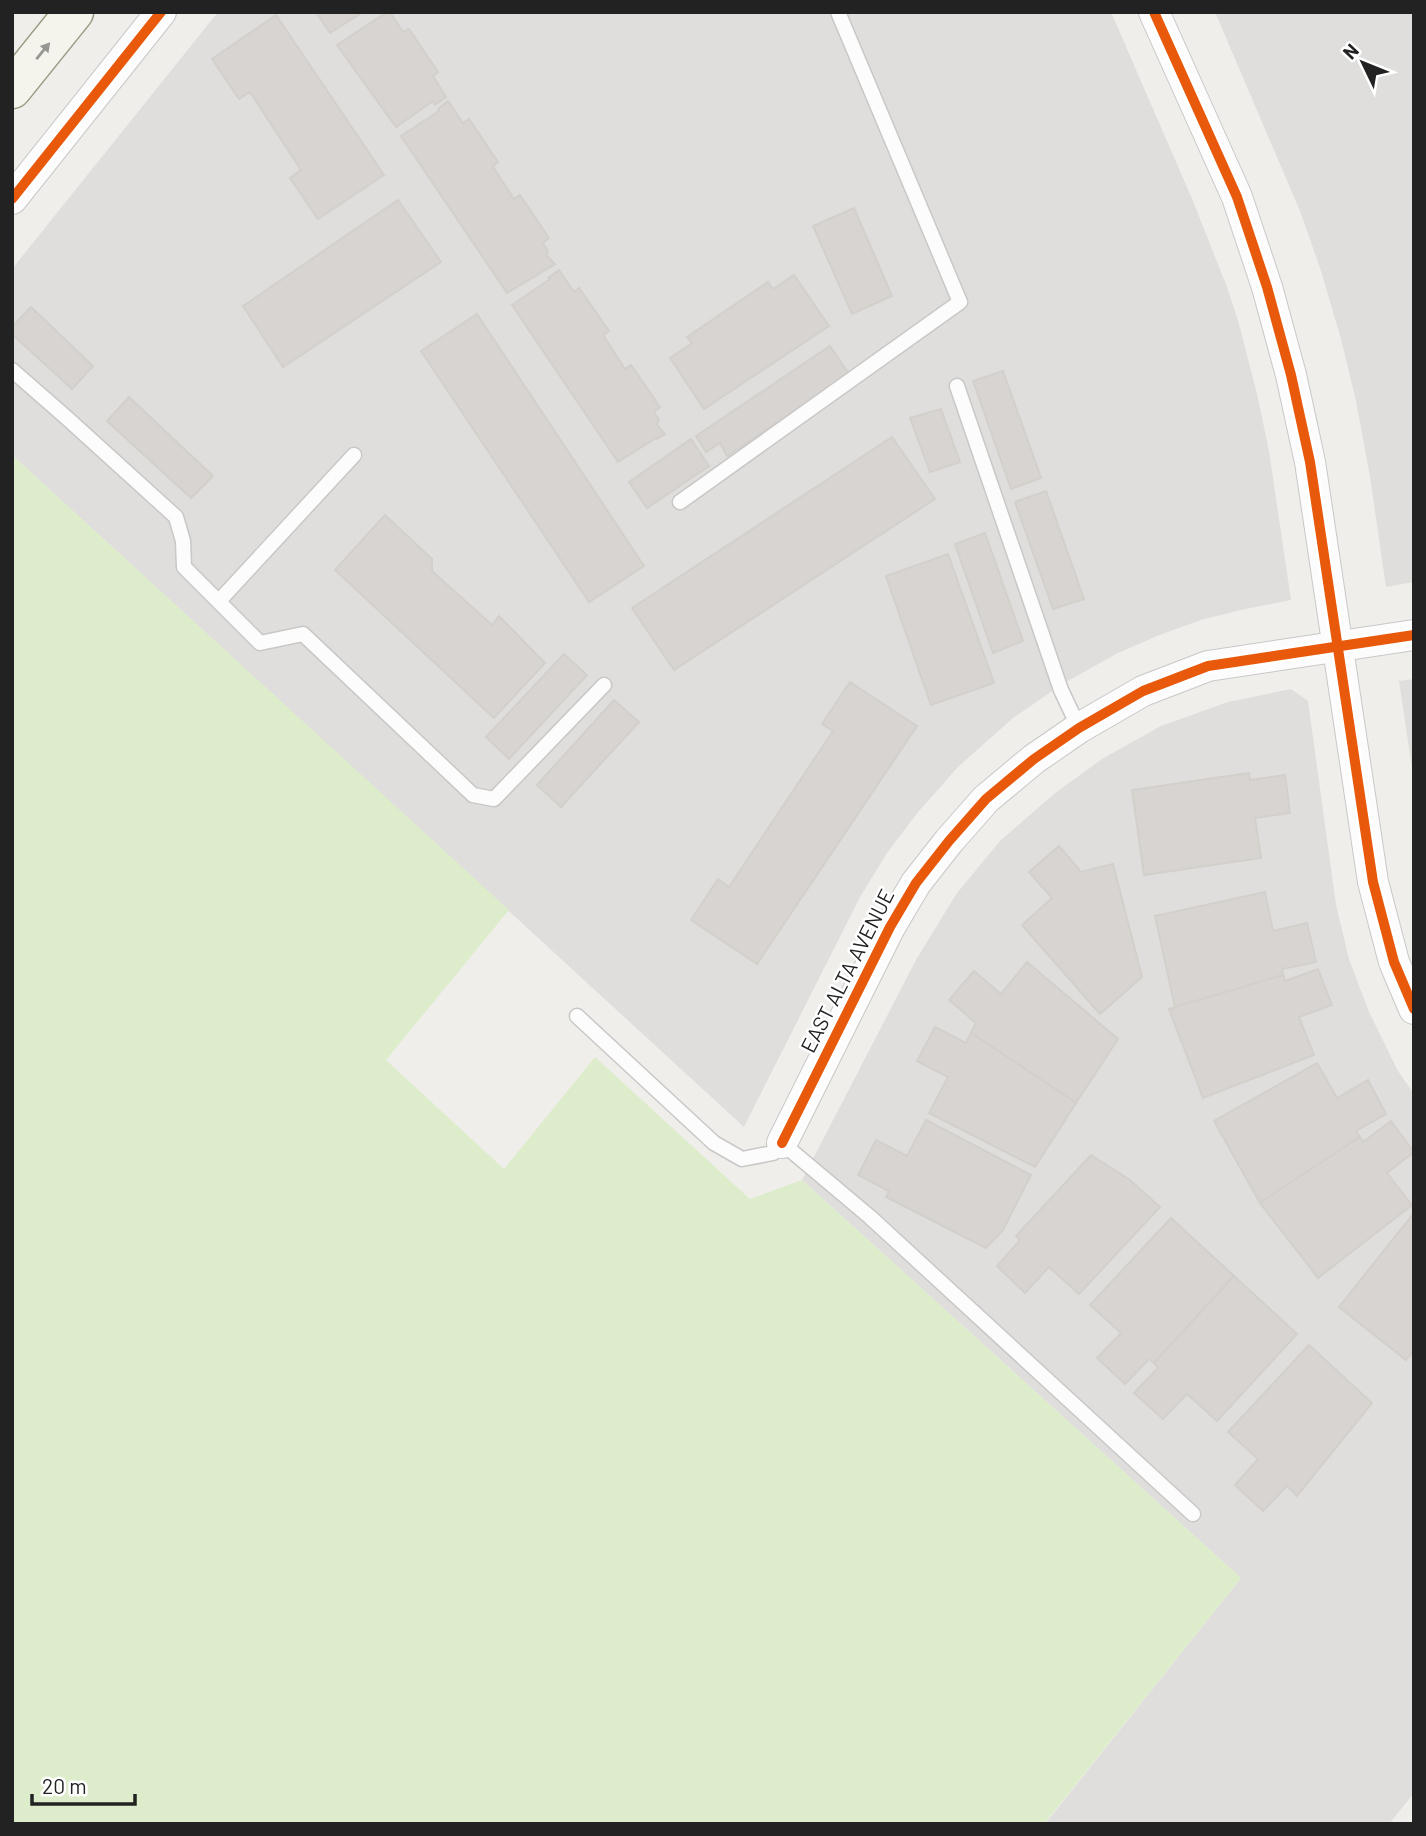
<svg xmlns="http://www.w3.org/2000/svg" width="1426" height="1836" font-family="Barlow,sans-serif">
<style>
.residential{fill:#dfdedc;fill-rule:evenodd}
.grass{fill:#ddeccb}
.building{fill:#d7d4d2;stroke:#d3d0cc;stroke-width:2}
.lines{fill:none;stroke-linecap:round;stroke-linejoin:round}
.service-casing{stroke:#c9c8c7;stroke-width:17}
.minor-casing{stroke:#c9c8c7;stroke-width:32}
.secondary-casing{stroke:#999a82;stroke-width:41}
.service{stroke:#fdfcfc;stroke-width:14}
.minor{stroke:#fdfcfc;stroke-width:30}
.secondary{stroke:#f4f4ed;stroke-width:38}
.cycleway-casing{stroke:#fff;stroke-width:15}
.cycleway{stroke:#e8590c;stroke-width:10}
.oneway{fill:#969692}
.labels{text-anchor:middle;stroke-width:5;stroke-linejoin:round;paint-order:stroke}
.street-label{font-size:21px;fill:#222;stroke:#fff}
</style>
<rect width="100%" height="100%" fill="#f0eeeb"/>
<g class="residential">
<polygon points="218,12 1111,12 1193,201 1227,287 1239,324 1257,394 1269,451 1291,600 1241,610 1201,620 1162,634 1118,653 1064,683 1013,718 959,766 918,812 887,853 860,897 744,1127 12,455 12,269"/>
<polygon points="1215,12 1414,12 1414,582 1386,587 1370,477 1356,401 1341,339 1321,271 1300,211"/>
<polygon points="1414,679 1414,781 1399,681"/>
<path d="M1291 689 1308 701 1336 905 1349 959 1369 1012 1398 1071 1414 1094V1215L1339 1307 1405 1360 1414 1350V1793L1389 1824H1045L1241 1578 802 1180 917 958 957 893 1001 840 1054 794 1102 759 1161 726 1228 702ZM1248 773 1250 780 1285 775 1290 813 1255 818 1261 858 1144 875 1132 790ZM1058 846 1081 872 1113 865 1142 977 1100 1014 1022 925 1052 898 1029 872ZM926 1121 1031 1175 1003 1230 986 1248 887 1197ZM1091 1155 1130 1180 1159 1207 1079 1294 1049 1267 1025 1292 997 1266 1020 1240 1016 1236ZM1309 1345 1372 1403 1298 1495 1287 1486 1263 1511 1235 1485 1258 1459 1228 1432Z"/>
</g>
<polygon class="grass" points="12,455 509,910 386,1060 504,1169 595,1057 750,1199 802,1180 1241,1578 1044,1824 12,1824"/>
<g class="building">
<polygon points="316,12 363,12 330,33"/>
<polygon points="387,12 390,12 403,32 409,29 438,72 433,76 446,97 435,105 433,101 396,127 337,45"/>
<polygon points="276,15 384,175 318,219 290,178 301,170 250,92 239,99 212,59"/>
<polygon points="448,101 463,123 469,119 498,162 493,167 514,199 520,195 549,238 543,243 548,251 546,255 555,264 507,293 401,136 439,111 438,109"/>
<polygon points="398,200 441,262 283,367 243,306"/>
<polygon points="854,208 892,296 852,314 813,226"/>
<polygon points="559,270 574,292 579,288 609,331 603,335 625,369 631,365 660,407 654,412 659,420 656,424 665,434 657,439 656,438 618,462 512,305 550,279 548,278"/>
<polygon points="794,275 829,326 704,409 670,358 692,343 687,337 768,282 773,289"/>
<polygon points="31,307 93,366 72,389 12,334 12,327"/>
<polygon points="477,314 644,566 589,602 421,351"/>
<polygon points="830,346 849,374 727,456 720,443 706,452 696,436"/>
<polygon points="1003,371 1041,478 1011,489 973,381"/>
<polygon points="129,397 213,476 191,498 107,421"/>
<polygon points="941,409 960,462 930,472 910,418"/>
<polygon points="892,437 935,499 674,670 632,608"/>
<polygon points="691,439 709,466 647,508 629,482"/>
<polygon points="1046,491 1084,599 1053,609 1015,502"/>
<polygon points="385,515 432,559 432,571 492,625 499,616 545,663 494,718 335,570"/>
<polygon points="985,533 1023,641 993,653 955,544"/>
<polygon points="948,554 994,683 931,705 886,576"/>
<polygon points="564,654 587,675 509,759 486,737"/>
<polygon points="850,682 917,726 757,964 691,920 718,879 729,887 833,731 822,724"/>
<polygon points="614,700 639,722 561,807 537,785"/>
<polygon points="1249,773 1250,780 1285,775 1290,813 1255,818 1261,858 1144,875 1132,790"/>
<polygon points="1059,846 1081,872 1113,864 1142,977 1100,1014 1022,925 1052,898 1029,872"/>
<polygon points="1265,892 1273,931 1307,923 1316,962 1282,969 1283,975 1175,1007 1155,916"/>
<polygon points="1027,962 1118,1039 1076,1103 971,1033 976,1023 949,1000 974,971 1001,994"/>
<polygon points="1318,969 1332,1005 1299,1017 1314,1055 1203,1098 1169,1009 1283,975 1285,981"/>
<polygon points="935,1027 966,1043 971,1033 1076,1103 1035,1167 929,1113 948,1077 917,1061"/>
<polygon points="1317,1063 1337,1098 1368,1080 1386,1114 1356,1131 1360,1137 1260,1203 1214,1121"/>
<polygon points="926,1120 1031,1175 1003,1230 986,1248 886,1197 889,1191 858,1175 876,1140 907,1156"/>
<polygon points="1391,1121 1414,1152 1387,1173 1412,1205 1318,1278 1260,1203 1360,1137 1363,1142"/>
<polygon points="1091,1155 1130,1180 1160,1207 1079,1294 1049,1267 1025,1293 997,1266 1020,1240 1016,1236"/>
<polygon points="1413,1214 1414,1350 1406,1360 1339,1307"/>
<polygon points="1171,1218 1234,1276 1154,1363 1149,1359 1125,1384 1097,1358 1121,1333 1090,1305"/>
<polygon points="1234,1276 1297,1334 1217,1421 1187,1394 1163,1419 1134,1393 1158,1368 1154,1363"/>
<polygon points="1309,1345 1372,1403 1297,1496 1287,1486 1263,1511 1235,1485 1258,1459 1228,1432"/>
</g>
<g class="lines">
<defs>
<g id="service">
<polyline points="12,370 68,419 176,517 183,541 184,567 260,643 303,634 473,795 494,799 604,685"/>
<polyline points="957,386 1061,690 1079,728"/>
<polyline points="680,502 960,302 838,12"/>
<polyline points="219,601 354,455"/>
<polyline points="577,1016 714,1143 742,1159 773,1153 782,1143 870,1217 1193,1514"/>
</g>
<g id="minor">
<polyline points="1154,12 1237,197 1267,287 1291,375 1310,462 1373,882 1394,962 1414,1009"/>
<polyline points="12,199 161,12"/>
<polyline points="782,1143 890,927 916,883 949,841 986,799 1034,759 1079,728 1143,691 1208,666 1414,635"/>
</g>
<polyline id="secondary" points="12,89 74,12"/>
</defs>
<use href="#service" class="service-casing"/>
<use href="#minor" class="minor-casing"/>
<use href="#secondary" class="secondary-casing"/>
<use href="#service" class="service"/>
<use href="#minor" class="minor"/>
<use href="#secondary" class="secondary"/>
<defs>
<g id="cycleway">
<polyline points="1154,12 1237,197 1267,287 1291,375 1310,462 1373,882 1394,962 1414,1009"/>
<polyline points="12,199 161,12"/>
<polyline points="782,1143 890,927 916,883 949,841 986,799 1034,759 1079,728 1143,691 1208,666 1414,635"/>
</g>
</defs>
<use href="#cycleway" class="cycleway-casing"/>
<use href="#cycleway" class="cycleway"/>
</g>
<defs><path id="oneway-solid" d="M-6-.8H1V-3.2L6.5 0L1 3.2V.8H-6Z" transform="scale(1.75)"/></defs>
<use class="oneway" href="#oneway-solid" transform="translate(43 51) rotate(-51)"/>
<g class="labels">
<g class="street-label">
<text transform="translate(848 971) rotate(-63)" y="7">EAST ALTA AVENUE</text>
</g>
</g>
<rect width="1426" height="1836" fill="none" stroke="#222222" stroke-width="28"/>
<g transform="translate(1363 63) rotate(313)" stroke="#ffffff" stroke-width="5" paint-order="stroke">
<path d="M0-5L12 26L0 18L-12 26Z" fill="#222222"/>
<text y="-10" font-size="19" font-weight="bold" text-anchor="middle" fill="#222222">N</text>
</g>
<path d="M32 1794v10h103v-10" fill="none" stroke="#222222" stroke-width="3.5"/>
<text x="42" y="1794" font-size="21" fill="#222222" stroke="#ffffff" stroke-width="5" paint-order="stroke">20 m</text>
</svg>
